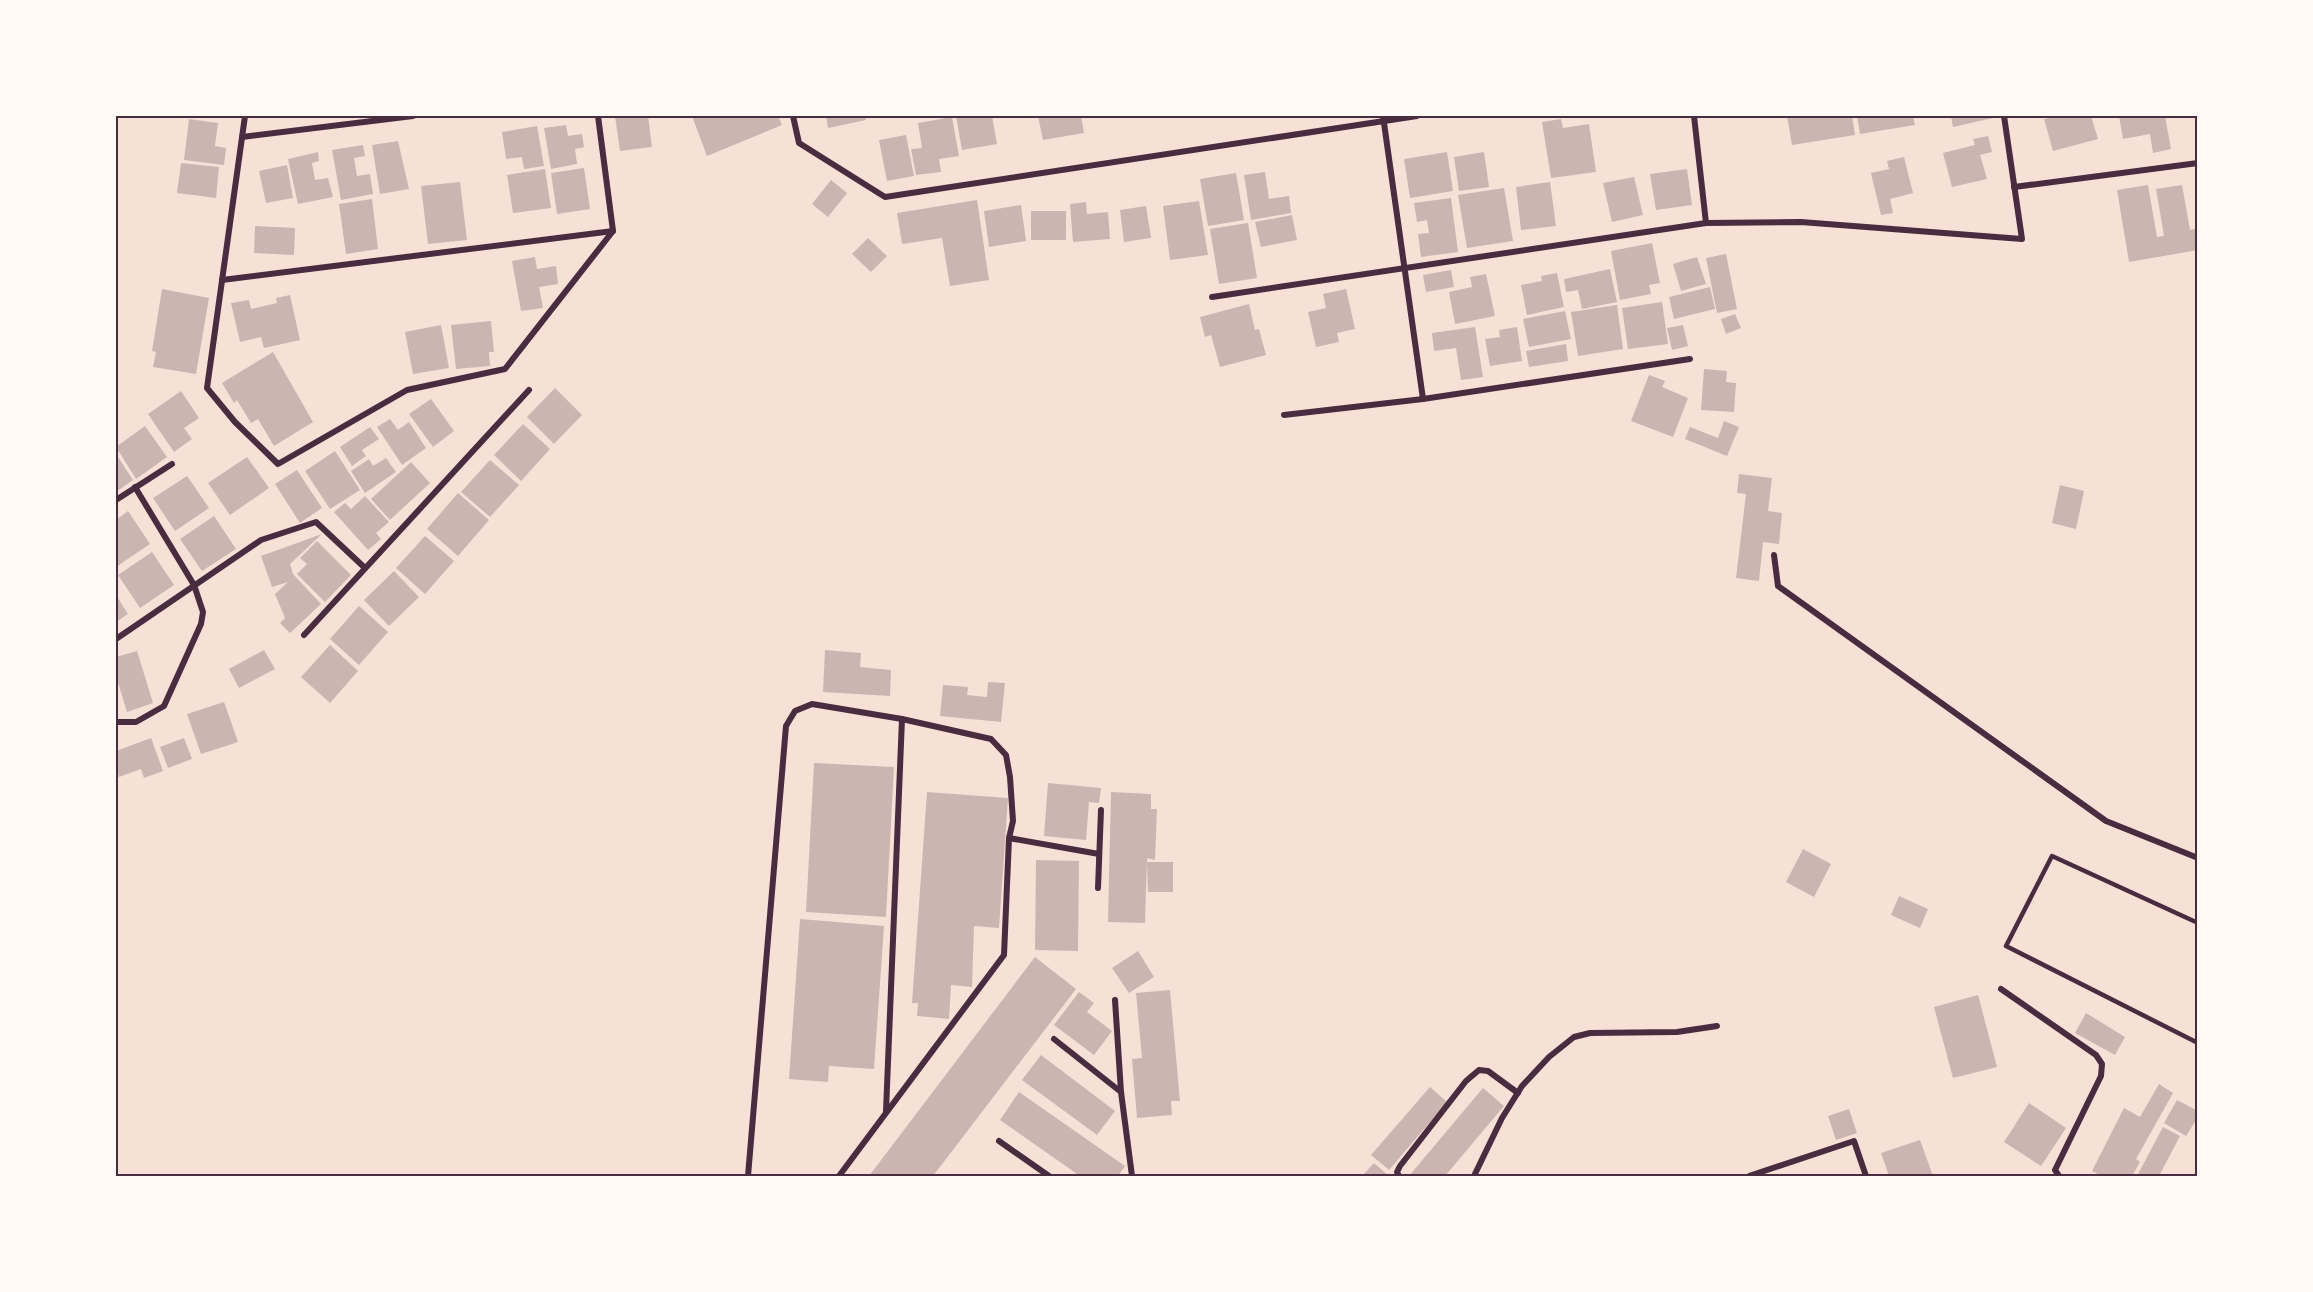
<svg xmlns="http://www.w3.org/2000/svg" width="2313" height="1292" font-family="Raleway,sans-serif">
<style>
.building{fill:#ccb4b1}
.lines{fill:none;stroke-linecap:round;stroke-linejoin:round}
.service{stroke:#4a2c40;stroke-width:4.5}
.minor{stroke:#4a2c40;stroke-width:6}
.neatline{fill:none;stroke:#4a2c40;stroke-width:2}
</style>
<rect width="100%" height="100%" fill="#f7e1d7"/>
<g class="building">
<polygon points="615,116 648,116 652,147 620,151"/>
<polygon points="692,116 778,116 782,125 707,156"/>
<polygon points="826,116 865,116 866,120 828,128"/>
<polygon points="956,116 992,116 997,144 962,150"/>
<polygon points="1038,116 1081,116 1084,133 1043,140"/>
<polygon points="1787,116 1852,116 1855,135 1792,145"/>
<polygon points="1857,116 1913,116 1915,125 1860,134"/>
<polygon points="1951,116 1992,116 1993,118 1953,127"/>
<polygon points="2059,116 2091,116 2098,139 2053,151 2044,119"/>
<polygon points="2119,116 2165,116 2171,149 2153,153 2150,134 2123,139"/>
<polygon points="952,117 959,156 939,159 941,172 916,175 911,149 922,148 918,123"/>
<polygon points="189,119 218,123 215,146 226,148 224,165 184,160"/>
<polygon points="1561,119 1563,128 1589,124 1596,172 1551,178 1542,122"/>
<polygon points="566,125 568,136 582,134 584,147 575,149 577,164 551,169 544,128"/>
<polygon points="537,126 544,166 524,169 522,157 506,159 502,132"/>
<polygon points="906,135 914,176 887,181 879,140"/>
<polygon points="1988,136 1992,152 1980,155 1987,179 1952,187 1943,153 1975,145 1973,139"/>
<polygon points="398,141 409,189 380,194 372,145"/>
<polygon points="363,145 365,156 354,158 357,176 370,174 373,194 341,200 332,150"/>
<polygon points="318,152 319,161 312,163 315,180 328,178 333,197 298,204 288,159"/>
<polygon points="1447,152 1453,191 1410,198 1404,159"/>
<polygon points="1484,152 1489,187 1459,191 1454,157"/>
<polygon points="1904,157 1913,193 1890,199 1893,213 1881,215 1871,173 1889,169 1887,161"/>
<polygon points="181,163 219,167 216,198 177,193"/>
<polygon points="287,165 293,198 266,203 259,171"/>
<polygon points="584,168 590,209 557,214 551,173"/>
<polygon points="545,169 551,208 513,213 507,175"/>
<polygon points="1687,169 1692,205 1656,210 1650,174"/>
<polygon points="1265,172 1269,199 1289,196 1291,213 1251,220 1244,175"/>
<polygon points="1236,173 1244,220 1208,226 1200,179"/>
<polygon points="1634,177 1643,215 1612,222 1603,183"/>
<polygon points="831,180 847,193 828,217 812,204"/>
<polygon points="460,182 467,240 428,244 421,186"/>
<polygon points="1550,182 1556,226 1521,230 1516,187"/>
<polygon points="2148,185 2157,237 2164,236 2156,189 2182,185 2190,230 2198,228 2198,250 2129,262 2117,190"/>
<polygon points="1504,188 1513,241 1467,248 1458,195"/>
<polygon points="1451,198 1458,252 1421,257 1418,234 1429,233 1427,220 1417,222 1414,203"/>
<polygon points="372,199 378,249 346,254 339,204"/>
<polygon points="977,200 989,280 950,286 942,238 902,244 897,213"/>
<polygon points="1199,201 1208,255 1170,260 1163,206"/>
<polygon points="1086,202 1087,214 1108,212 1110,239 1073,242 1070,204"/>
<polygon points="1021,205 1026,241 989,247 984,211"/>
<polygon points="1146,206 1151,238 1124,242 1120,210"/>
<rect x="1031" y="211" width="35" height="29"/>
<polygon points="1292,215 1297,240 1261,247 1255,222"/>
<polygon points="1248,223 1257,278 1219,284 1210,229"/>
<polygon points="255,226 295,228 294,255 254,253"/>
<polygon points="868,238 887,256 871,272 852,254"/>
<polygon points="1652,243 1660,283 1649,285 1651,294 1620,300 1611,251"/>
<polygon points="1726,254 1737,309 1717,313 1706,258"/>
<polygon points="535,257 537,269 556,266 558,284 539,287 543,308 521,311 512,261"/>
<polygon points="1697,257 1706,284 1681,291 1673,264"/>
<polygon points="1610,269 1617,302 1582,309 1578,290 1566,292 1564,279"/>
<polygon points="1451,270 1454,287 1426,292 1423,275"/>
<polygon points="1557,273 1564,307 1527,315 1521,285 1542,281 1541,276"/>
<polygon points="1486,274 1495,316 1455,324 1449,292 1472,287 1470,277"/>
<polygon points="1710,287 1715,309 1674,319 1669,297"/>
<polygon points="162,289 209,298 196,374 153,367 156,352 152,351"/>
<polygon points="1346,289 1355,329 1337,333 1339,342 1316,347 1308,312 1326,308 1323,294"/>
<polygon points="290,295 300,340 264,348 261,337 240,342 231,303 249,300 251,309 277,303 276,298"/>
<polygon points="1662,302 1668,344 1628,349 1622,308"/>
<polygon points="1249,304 1255,330 1259,329 1266,355 1220,367 1211,335 1205,337 1200,317"/>
<polygon points="1617,305 1623,349 1578,356 1571,312"/>
<polygon points="1565,311 1571,339 1529,347 1523,319"/>
<polygon points="1735,314 1741,328 1726,334 1721,319"/>
<polygon points="491,321 494,352 489,352 490,366 456,369 451,325"/>
<polygon points="441,325 449,368 413,374 405,332"/>
<polygon points="1683,325 1688,346 1672,350 1667,328"/>
<polygon points="1475,327 1483,377 1461,380 1456,348 1434,351 1432,333"/>
<polygon points="1517,327 1522,361 1490,366 1485,339 1500,337 1499,330"/>
<polygon points="1566,344 1568,361 1529,367 1526,351"/>
<polygon points="273,352 313,422 274,446 258,419 251,423 237,400 234,403 222,383"/>
<polygon points="1704,369 1727,371 1726,382 1736,383 1734,412 1701,410"/>
<polygon points="1649,375 1665,381 1662,387 1688,398 1673,437 1631,421"/>
<polygon points="555,388 582,415 554,444 527,417"/>
<polygon points="181,391 199,418 184,428 192,439 174,452 148,414"/>
<polygon points="431,399 454,431 433,447 409,414"/>
<polygon points="390,419 398,430 409,422 426,448 402,465 377,427"/>
<polygon points="1724,421 1739,427 1727,456 1685,439 1690,427 1718,438"/>
<polygon points="523,424 550,449 521,481 494,455"/>
<polygon points="145,426 167,457 136,479 116,447"/>
<polygon points="370,427 379,439 362,450 366,456 352,466 340,447"/>
<polygon points="335,451 360,490 330,509 305,471"/>
<polygon points="116,454 133,480 116,492"/>
<polygon points="247,457 269,488 230,515 208,483"/>
<polygon points="386,458 396,472 365,493 351,471 369,459 373,466"/>
<polygon points="490,460 519,485 490,517 461,492"/>
<polygon points="411,462 430,483 390,520 371,499"/>
<polygon points="297,470 322,508 300,523 275,484"/>
<polygon points="1739,474 1772,478 1768,511 1782,513 1779,544 1763,542 1759,581 1736,578 1746,494 1737,493"/>
<polygon points="187,476 209,508 175,531 153,498"/>
<polygon points="2060,485 2084,491 2076,529 2052,523"/>
<polygon points="458,493 489,520 458,556 427,529"/>
<polygon points="365,496 389,522 376,533 381,539 368,550 334,512 345,503 351,509"/>
<polygon points="128,511 150,544 116,567 116,520"/>
<polygon points="214,516 236,549 202,571 180,539"/>
<polygon points="322,534 290,564 293,574 321,604 290,633 280,623 285,618 275,594 288,582 272,587 261,556"/>
<polygon points="425,536 454,561 425,594 396,568"/>
<polygon points="317,541 351,575 325,602 297,574 307,564 300,558"/>
<polygon points="152,552 174,585 140,608 118,575"/>
<polygon points="394,571 419,597 389,626 364,600"/>
<polygon points="116,595 128,614 116,622"/>
<polygon points="359,606 388,632 359,665 330,639"/>
<polygon points="330,645 358,671 330,703 301,677"/>
<polygon points="264,650 275,669 239,688 229,669"/>
<polygon points="825,650 861,653 860,667 891,670 890,696 823,692"/>
<polygon points="137,651 153,703 127,712 116,676 116,657"/>
<polygon points="988,682 1005,683 1001,722 940,716 943,685 968,687 967,695 987,697"/>
<polygon points="224,702 238,742 201,754 187,714"/>
<polygon points="151,738 163,771 144,778 141,769 119,777 116,767 116,751"/>
<polygon points="184,738 192,759 168,768 160,747"/>
<polygon points="814,763 894,767 886,917 806,912"/>
<polygon points="1048,783 1101,788 1099,803 1089,802 1086,840 1044,836"/>
<polygon points="927,792 1008,798 999,928 974,926 972,987 951,985 949,1019 917,1016 918,1003 912,1003"/>
<polygon points="1111,792 1151,794 1151,809 1157,809 1155,860 1147,858 1145,923 1108,922"/>
<polygon points="1803,849 1831,864 1814,897 1786,882"/>
<polygon points="1036,860 1079,861 1078,951 1035,950"/>
<polygon points="1147,862 1173,862 1173,892 1148,892"/>
<polygon points="1899,896 1928,909 1920,928 1891,915"/>
<polygon points="800,919 884,926 874,1069 829,1066 828,1082 789,1079"/>
<polygon points="1138,951 1154,977 1129,993 1112,968"/>
<polygon points="1035,957 1076,989 933,1176 869,1176"/>
<polygon points="1170,990 1180,1101 1171,1101 1172,1115 1137,1118 1132,1059 1142,1058 1136,993"/>
<polygon points="1079,992 1094,1003 1087,1012 1112,1031 1094,1055 1054,1025"/>
<polygon points="1978,995 1997,1067 1953,1078 1934,1007"/>
<polygon points="2086,1013 2125,1037 2115,1055 2075,1033"/>
<polygon points="1041,1055 1115,1111 1097,1135 1022,1080"/>
<polygon points="2159,1084 2173,1093 2136,1159 2140,1162 2132,1176 2102,1176 2092,1171 2124,1108 2140,1117"/>
<polygon points="1430,1087 1447,1102 1389,1170 1371,1155"/>
<polygon points="1483,1088 1504,1106 1445,1176 1409,1176"/>
<polygon points="1019,1092 1125,1166 1118,1176 1080,1176 1000,1120"/>
<polygon points="2177,1100 2198,1111 2198,1117 2186,1136 2164,1123"/>
<polygon points="2029,1103 2066,1128 2041,1166 2004,1142"/>
<polygon points="1849,1109 1857,1133 1836,1140 1828,1116"/>
<polygon points="2163,1127 2180,1136 2159,1176 2137,1176"/>
<polygon points="1920,1140 1933,1176 1889,1176 1881,1153"/>
<polygon points="1374,1163 1389,1176 1362,1176"/>
</g>
<g class="lines">
<polyline class="service" points="2198,923 2052,856 2006,946 2198,1043"/>
<g class="minor">
<polyline points="245,116 207,388 235,422 278,464 407,390 505,369 613,231 598,116"/>
<polyline points="793,116 799,143 885,197 1417,116"/>
<polyline points="1383,116 1423,399"/>
<polyline points="1694,116 1706,223"/>
<polyline points="242,137 413,116"/>
<polyline points="2014,187 2198,163"/>
<polyline points="222,280 613,231"/>
<polyline points="1212,297 1706,223 1801,222 2022,239 2004,116"/>
<polyline points="1284,415 1423,399 1690,359"/>
<polyline points="116,500 172,464"/>
<polyline points="1774,555 1778,586 2106,821 2198,858"/>
<polyline points="304,635 529,390"/>
<polyline points="116,639 261,540 316,522 365,568"/>
<polyline points="116,722 136,722 164,706 201,624 203,612 194,585 135,487"/>
<polyline points="1009,838 1099,854"/>
<polyline points="1098,888 1101,810"/>
<polyline points="2001,989 2096,1055 2102,1064 2101,1076 2055,1170 2059,1176"/>
<polyline points="1115,1000 1121,1092 1132,1176"/>
<polyline points="1054,1039 1121,1092"/>
<polyline points="886,1111 902,719"/>
<polyline points="999,1141 1049,1176"/>
<polyline points="748,1176 786,726 795,711 812,704 902,719 991,739 1006,755 1010,777 1013,821 1009,838 1004,955 839,1176"/>
<polyline points="1399,1176 1397,1172 1400,1166 1466,1081 1479,1070 1488,1071 1518,1093"/>
<polyline points="1474,1176 1502,1118 1522,1086 1549,1057 1574,1037 1590,1033 1677,1032 1717,1026"/>
<polyline points="1749,1176 1854,1141 1866,1176"/>
</g>
</g>
<rect width="2313" height="1292" fill="none" stroke="#fffaf5" stroke-width="234"/>
<rect x="117" y="117" width="2079" height="1058" class="neatline"/>
</svg>
